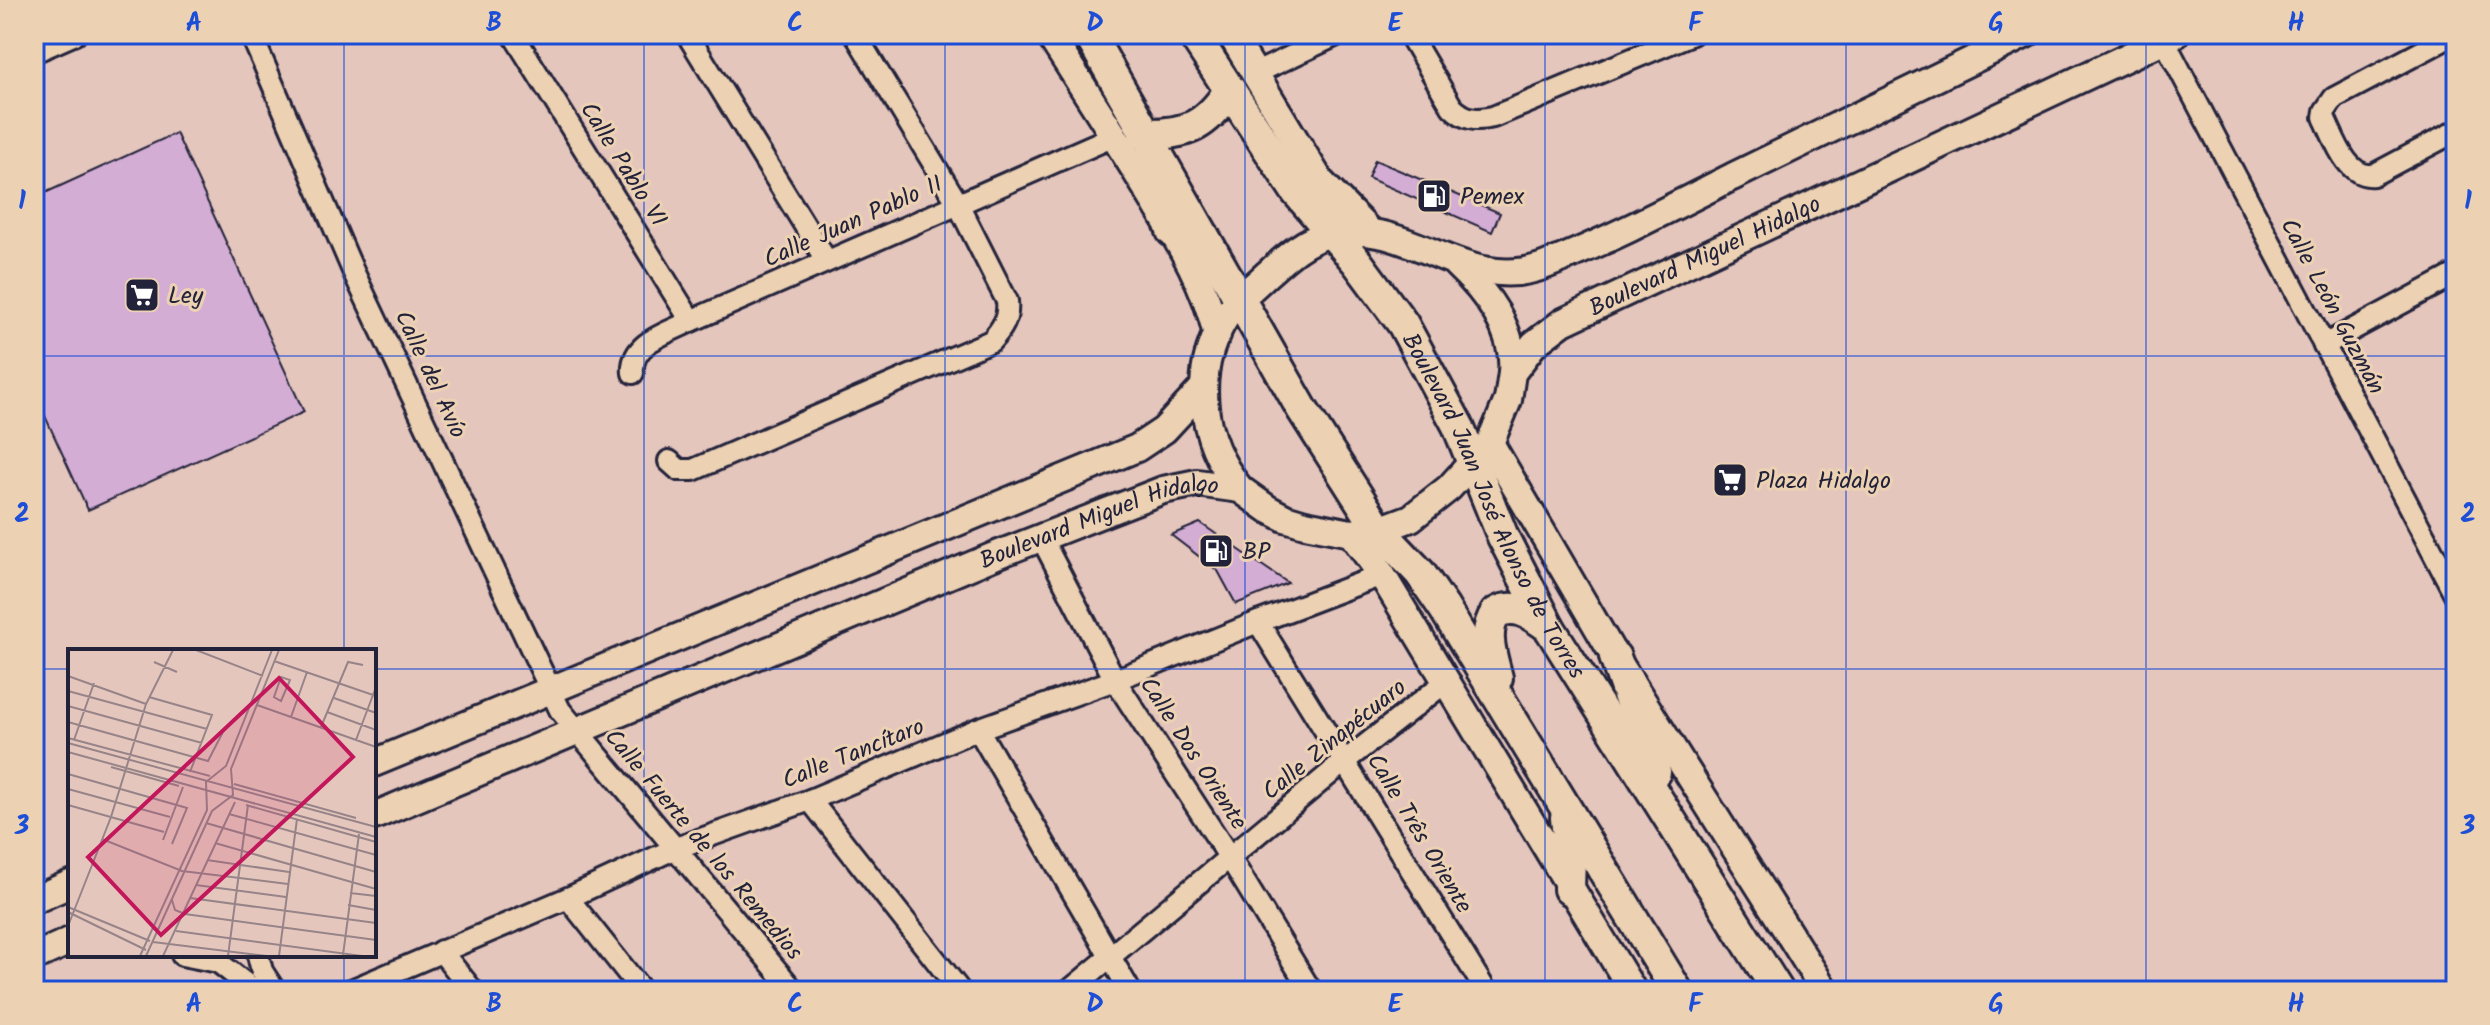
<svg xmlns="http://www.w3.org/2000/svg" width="2490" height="1025" font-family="Kalam,sans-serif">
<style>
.building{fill:#d4add4;stroke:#22223b;stroke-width:2}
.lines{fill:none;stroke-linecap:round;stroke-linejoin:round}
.street-casing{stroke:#22223b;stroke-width:26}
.secondary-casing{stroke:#22223b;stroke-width:32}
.primary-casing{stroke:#22223b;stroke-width:36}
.street{stroke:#ecd1b3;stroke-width:20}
.secondary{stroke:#ecd1b3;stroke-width:26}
.primary{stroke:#ecd1b3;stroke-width:30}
.grid{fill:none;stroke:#1d4ed8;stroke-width:2;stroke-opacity:0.55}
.labels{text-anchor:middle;stroke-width:6;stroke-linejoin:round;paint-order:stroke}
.street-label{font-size:24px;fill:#22223b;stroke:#ecd1b3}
.poi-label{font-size:24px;fill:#22223b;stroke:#ecd1b3;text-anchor:start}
.inset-road{fill:none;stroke:#978489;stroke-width:2}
.view{fill:#c2185b;fill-opacity:0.15;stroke:#c2185b;stroke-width:4}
.inset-edge{fill:none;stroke:#22223b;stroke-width:4}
.neatline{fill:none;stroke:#1d4ed8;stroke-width:3}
.grid-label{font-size:26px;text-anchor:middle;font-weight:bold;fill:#1d4ed8}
</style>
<rect width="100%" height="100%" fill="#e5c6bd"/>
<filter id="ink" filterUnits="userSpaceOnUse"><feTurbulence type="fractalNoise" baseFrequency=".0125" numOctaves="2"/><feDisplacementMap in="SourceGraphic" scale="16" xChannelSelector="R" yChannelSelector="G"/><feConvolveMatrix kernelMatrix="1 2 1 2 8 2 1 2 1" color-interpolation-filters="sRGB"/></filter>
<g filter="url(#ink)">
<g class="building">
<polygon points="176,133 304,412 88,510 34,392 34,198"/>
<polygon points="1375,160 1500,213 1492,232 1368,178"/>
<polygon points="1200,523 1263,566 1288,583 1236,604 1218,571 1171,535"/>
<polygon points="52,986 77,991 51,991"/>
</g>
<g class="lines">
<defs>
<g id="street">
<polyline points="251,34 354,273 560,710 794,991"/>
<polyline points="513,34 691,321"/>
<polyline points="687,34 826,260"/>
<path d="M1409 34 1452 107C1465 120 1476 121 1493 117L1692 34"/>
<path d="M2455 34 2334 98 2325 111 2324 117C2334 137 2346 178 2373 175L2456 131"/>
<polyline points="2164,40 2456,596"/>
<polyline points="34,52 75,34"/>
<polyline points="1256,73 1339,34"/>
<polyline points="2324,345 2456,274"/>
<path d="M633 373C630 342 668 333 691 321L1114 136"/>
<path d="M669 461 679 470H693L991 341C1002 329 1009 319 1007 301L958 204 855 34"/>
<polyline points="1042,539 1115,680 1230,858 1311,991"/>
<polyline points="1258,622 1486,991"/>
<polyline points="978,729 1130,991"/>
<polyline points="810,800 960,991"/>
<polyline points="568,898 642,991"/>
<polyline points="441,951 473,991"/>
<polyline points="182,955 218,962 255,991"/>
<polyline points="258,955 262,971 275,991"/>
<polyline points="349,991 568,898 676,848 810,800 978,729 1115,680 1258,622 1382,575"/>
<polyline points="1069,991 1345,761 1447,681"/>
</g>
<g id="secondary">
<path d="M1049 34C1082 86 1116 138 1148 191 1177 239 1204 280 1217 335"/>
<polyline points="1231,34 1320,181 1370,232"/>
<path d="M1457 265C1486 292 1516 331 1512 373"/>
<polyline points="1490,443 1615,657 1825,991"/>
<path d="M1240 489C1199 439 1191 369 1227 315 1237 300 1252 288 1265 276 1284 259 1305 239 1330 234 1410 216 1466 297 1546 265 1610 240 1671 208 1732 177 1830 129 1928 81 2026 34"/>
<polyline points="1351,533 1382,575 1633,991"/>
<polyline points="374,763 1137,448 1164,430 1203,388"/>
<path id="s1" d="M374 816 994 556 1163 490 1197 483 1240 489 1268 509 1285 518 1305 524 1351 533 1379 530 1411 518 1449 488 1490 443 1508 400 1512 373 1534 344 1563 322 2176 34"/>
<polyline points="34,900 70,884"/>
<polyline points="34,957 70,941"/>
</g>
<g id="primary">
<polyline points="1089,34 1302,409 1379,530 1420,573 1444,608 1677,991"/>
<path id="s2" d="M1193 34 1296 191 1357 262 1403 324 1458 426 1503 537 1549 627 1778 991"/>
<path d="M1144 134C1187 135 1206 126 1230 90"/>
<polyline points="1157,178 1172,231"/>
<polyline points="1615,657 1655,772"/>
<path d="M1497 678C1492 657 1482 632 1496 613 1515 602 1533 615 1549 627"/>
<polyline points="1566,818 1570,856 1569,889"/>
</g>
</defs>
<use href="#street" class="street-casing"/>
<use href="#secondary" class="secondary-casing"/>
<use href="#primary" class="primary-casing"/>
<use href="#street" class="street"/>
<use href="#secondary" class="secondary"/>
<use href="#primary" class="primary"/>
</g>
</g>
<path class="grid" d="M344 34V651M644 34V991M945 34V991M1245 34V991M1545 34V991M1846 34V991M2146 34V991M34 356H2456M34 669H70M374 669H2456M344 955V991"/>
<defs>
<symbol id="fuel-square" viewBox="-11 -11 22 22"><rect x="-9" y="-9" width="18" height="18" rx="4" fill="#22223b" stroke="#ecd1b3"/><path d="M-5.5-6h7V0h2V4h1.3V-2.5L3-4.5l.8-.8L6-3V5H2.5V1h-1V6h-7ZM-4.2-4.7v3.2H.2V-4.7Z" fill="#fff"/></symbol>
<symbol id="supermarket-square" viewBox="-11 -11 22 22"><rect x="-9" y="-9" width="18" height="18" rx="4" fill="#22223b" stroke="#ecd1b3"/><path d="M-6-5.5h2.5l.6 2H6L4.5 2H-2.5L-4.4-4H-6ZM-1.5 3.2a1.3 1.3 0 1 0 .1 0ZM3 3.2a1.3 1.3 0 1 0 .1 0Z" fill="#fff"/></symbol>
</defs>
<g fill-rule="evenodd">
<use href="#fuel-square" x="1414" y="176" width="40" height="40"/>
<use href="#supermarket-square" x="122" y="275" width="40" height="40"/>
<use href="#supermarket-square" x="1710" y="460" width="40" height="40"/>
<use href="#fuel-square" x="1196" y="531" width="40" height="40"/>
</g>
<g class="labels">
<g class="street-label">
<text transform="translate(624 164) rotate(58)" y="8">Calle Pablo VI</text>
<text transform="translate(853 221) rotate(-24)" y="8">Calle Juan Pablo II</text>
<text dy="8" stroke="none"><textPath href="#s1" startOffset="1528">Boulevard Miguel Hidalgo</textPath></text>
<text transform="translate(2333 306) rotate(62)" y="8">Calle León Guzmán</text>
<text transform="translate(431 374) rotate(65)" y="8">Calle del Avío</text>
<text dy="8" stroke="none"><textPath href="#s2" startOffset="562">Boulevard Juan José Alonso de Torres</textPath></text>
<text dy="8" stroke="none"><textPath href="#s1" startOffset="784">Boulevard Miguel Hidalgo</textPath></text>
<text transform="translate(1334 739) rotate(-39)" y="8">Calle Zinapécuaro</text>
<text transform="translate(853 753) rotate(-22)" y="8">Calle Tancítaro</text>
<text transform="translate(1194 753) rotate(57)" y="8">Calle Dos Oriente</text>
<text transform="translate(1420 833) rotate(59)" y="8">Calle Três Oriente</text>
<text transform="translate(704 844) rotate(50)" y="8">Calle Fuerte de los Remedios</text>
</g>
<g class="poi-label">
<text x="1460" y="204">Pemex</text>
<text x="168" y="303">Ley</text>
<text x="1756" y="488">Plaza Hidalgo</text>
<text x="1242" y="559">BP</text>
</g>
</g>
<g transform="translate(68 649)">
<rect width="308" height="308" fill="#e5c6bd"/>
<path class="inset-road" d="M128 1 195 27M206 12 308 47M86 13 109 23M0 27 78 55M213 28 222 31 213 52 206 48ZM0 42 139 80M81 48 144 66 122 123M266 49 308 64M189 56 308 98M0 57 134 94M259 63 308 81M223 68 239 23M0 73 140 112 156 81M253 78 280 13 295 16M0 89 142 127M6 91 26 34M288 91 308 38M0 94 308 178M0 103 308 188M43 118 111 137M0 125 119 159 104 195M166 135 288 169M0 140 102 168M0 156 96 183M178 156 308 193M161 165 308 206M138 174 308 223M34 190 114 222 220 235M95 191 115 138M147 194 308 240M139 211 221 223M128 236 218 248M282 244 308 247M122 249 308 274M104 251 107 261 117 265 308 291M280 256 308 261M0 258 82 292M0 263 78 301M0 277 43 168 78 55 105 1M108 282 294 307M85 293 199 307M275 306 291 185M72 307 139 161 138 133 158 117 204 1M78 307 144 162 165 146 163 120 211 1M95 307 167 153M160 307 180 156M211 307 229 170"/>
<path class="view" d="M211 29 285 108 93 286 20 208Z"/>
<rect width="308" height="308" class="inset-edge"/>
</g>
<rect width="2490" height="1025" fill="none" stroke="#ecd1b3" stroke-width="88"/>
<rect x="44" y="44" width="2402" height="937" class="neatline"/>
<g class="grid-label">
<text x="194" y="31">A</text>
<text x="494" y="31">B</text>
<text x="795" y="31">C</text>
<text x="1095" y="31">D</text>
<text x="1395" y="31">E</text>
<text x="1695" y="31">F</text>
<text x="1996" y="31">G</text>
<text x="2296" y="31">H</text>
<text x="22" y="209">1</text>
<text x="2468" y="209">1</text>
<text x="22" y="522">2</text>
<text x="2468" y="522">2</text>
<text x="22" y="834">3</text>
<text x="2468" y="834">3</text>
<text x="194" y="1012">A</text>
<text x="494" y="1012">B</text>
<text x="795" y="1012">C</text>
<text x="1095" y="1012">D</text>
<text x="1395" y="1012">E</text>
<text x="1695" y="1012">F</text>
<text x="1996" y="1012">G</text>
<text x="2296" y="1012">H</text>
</g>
</svg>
